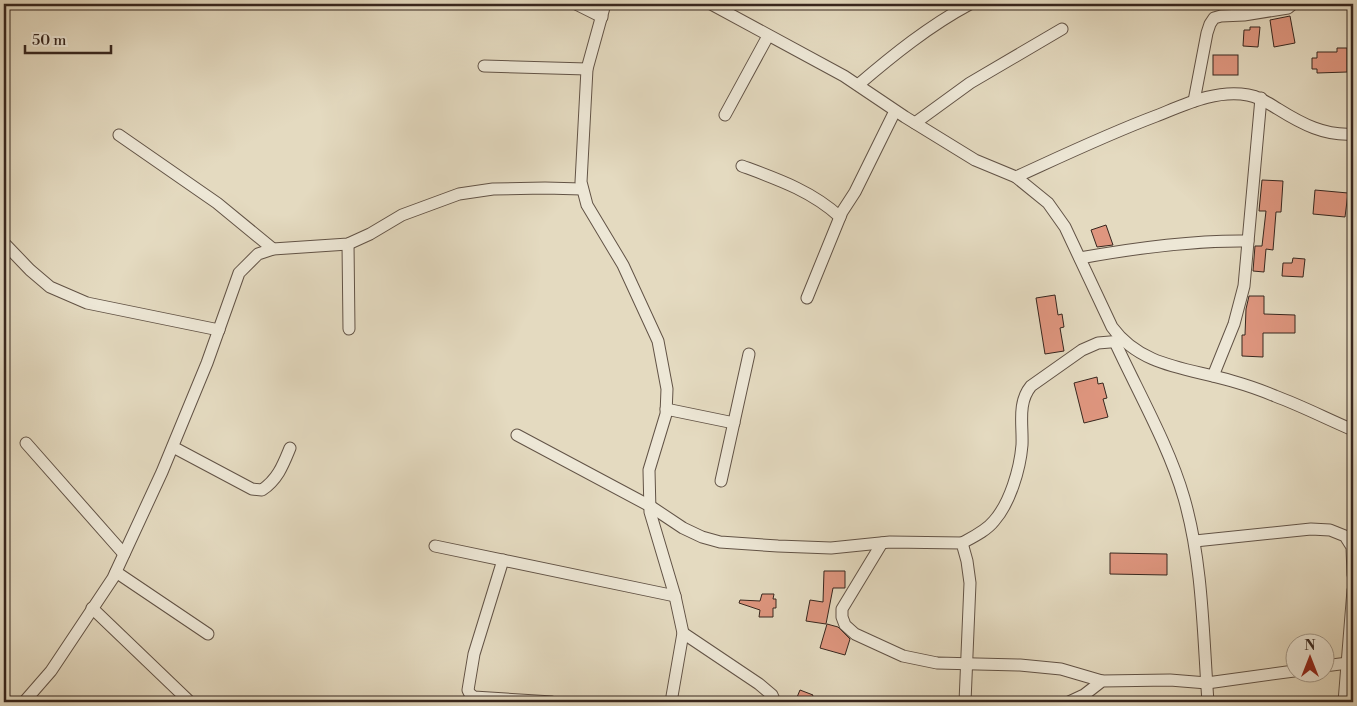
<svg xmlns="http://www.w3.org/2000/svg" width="1357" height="706" font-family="'Libre Bodoni',serif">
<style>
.building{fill:#df967f;stroke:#37261e}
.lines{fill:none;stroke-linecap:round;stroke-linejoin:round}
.minor-casing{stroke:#625346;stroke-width:13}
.minor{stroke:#ede7d6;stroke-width:11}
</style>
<rect width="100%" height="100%" fill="#e4dac0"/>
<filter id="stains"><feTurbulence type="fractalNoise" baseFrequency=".004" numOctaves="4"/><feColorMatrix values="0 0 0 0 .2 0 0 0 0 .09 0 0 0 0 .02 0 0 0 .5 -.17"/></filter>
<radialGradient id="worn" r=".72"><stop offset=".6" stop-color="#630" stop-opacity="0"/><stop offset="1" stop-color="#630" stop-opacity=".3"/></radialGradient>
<g class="building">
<polygon points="1290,16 1295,43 1274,47 1270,20"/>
<polygon points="1250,27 1260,27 1258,47 1243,46 1244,30 1250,30"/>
<polygon points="1337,48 1347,48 1347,72 1317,73 1317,69 1312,69 1312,58 1317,58 1317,52 1337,52"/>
<rect x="1213" y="55" width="25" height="20"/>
<polygon points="1262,180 1283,181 1281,212 1276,212 1273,250 1266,249 1264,272 1253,271 1255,246 1262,246 1266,211 1259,211"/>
<polygon points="1315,190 1348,193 1345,217 1313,214"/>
<polygon points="1106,225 1113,245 1097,247 1091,230"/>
<polygon points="1293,258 1305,259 1303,277 1282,276 1283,263 1292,263"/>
<polygon points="1055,295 1058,315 1062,314 1064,327 1060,328 1064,351 1045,354 1036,298"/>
<polygon points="1249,296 1264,296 1264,314 1295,315 1295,333 1263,333 1263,357 1242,356 1242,335 1245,335 1246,309"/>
<polygon points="1097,377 1098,384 1103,383 1107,398 1103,399 1108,417 1084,423 1074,383"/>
<polygon points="1110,553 1167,554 1167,575 1110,574"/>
<polygon points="824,571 845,571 845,588 833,588 826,624 806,621 810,600 823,602"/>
<polygon points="762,594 774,594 773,599 776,599 776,608 773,608 773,617 759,617 760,610 739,603 740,600 760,601"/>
<polygon points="827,624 838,627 850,639 845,655 820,648"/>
<polygon points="800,690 813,695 810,702 795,702"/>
</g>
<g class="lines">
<defs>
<g id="minor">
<polyline points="576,4 602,17"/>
<polyline points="605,4 587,69 581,182 587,205 623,265 658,341 667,389 666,414 649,470 650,512 675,596 683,633 671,702"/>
<path d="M711 4 844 76 905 117 975 160 1016 177 1048 203 1065 227 1112 327C1141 367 1188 368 1232 381 1246 385 1261 390 1275 396 1302 406 1327 419 1353 430"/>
<polyline points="484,66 587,69"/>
<path d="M858 85C893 55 929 26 970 4"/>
<polyline points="1194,101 1207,33 1210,24 1214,18 1221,16 1244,15 1288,8 1293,4"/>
<polyline points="725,115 768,36"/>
<polyline points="915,123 970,83 1062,29"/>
<polyline points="119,135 217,203 273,249"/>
<path d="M742 166C777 179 812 191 840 217"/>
<path d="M1016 177C1062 156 1108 134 1156 116 1184 105 1216 89 1248 95 1260 97 1268 103 1278 109 1302 124 1325 136 1353 134"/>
<polyline points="348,244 349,329"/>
<polyline points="6,245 30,270 50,287 87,303 219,330"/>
<path d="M1080 258C1135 248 1192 240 1248 241"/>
<polyline points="807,298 842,212 855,192 895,111"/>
<path d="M1115 342C1138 392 1169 446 1184 498 1203 564 1203 635 1208 702"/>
<polyline points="1213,376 1234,324 1244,286 1261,98"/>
<polyline points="666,409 734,423"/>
<polyline points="517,435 650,506 683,528 702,537 720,542 778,546 831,548 890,542 962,543 967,561 970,583 965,702"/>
<polyline points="26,443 124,554"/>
<path d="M173 447 252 489 262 490C278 479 283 465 290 448"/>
<polyline points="721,481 749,354"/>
<polyline points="1195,541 1311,529 1330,530 1345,536 1352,547 1353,575"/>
<polyline points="882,543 842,609 842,617 845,625 855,634 903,656 937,663 1020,665 1061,669 1102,681"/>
<path d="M962 543C973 537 986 531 994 521 1010 503 1020 469 1022 445 1023 425 1017 403 1031 386L1082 350 1098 343 1122 341"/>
<polyline points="435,546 675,596"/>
<polyline points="503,560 474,654 468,690 470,694 474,697 552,702"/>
<polyline points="116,572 208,634"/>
<polyline points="92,608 190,702"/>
<polyline points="683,633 759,684 772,695 775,702"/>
<polyline points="1324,666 1348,663"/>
<polyline points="24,702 51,671 113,578 162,472 207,363 239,273 258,254 273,249 348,244 370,234 402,215 459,194 493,189 545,188 582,189"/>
<polyline points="1069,702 1084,695 1102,681 1170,680 1207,683 1294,671"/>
<polyline points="1344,702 1353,590"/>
</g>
</defs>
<use href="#minor" class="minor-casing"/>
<use href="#minor" class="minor"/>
</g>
<rect width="1357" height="706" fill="none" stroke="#e4dac0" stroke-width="20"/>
<rect x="5" y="5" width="1347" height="696" fill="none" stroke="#37261e" stroke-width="2.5"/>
<rect x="10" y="10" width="1337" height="686" fill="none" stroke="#37261e"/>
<g transform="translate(1310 658)"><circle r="24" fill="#ede7d6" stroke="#a49a8c"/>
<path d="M0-4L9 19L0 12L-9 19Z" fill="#8f2418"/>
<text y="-8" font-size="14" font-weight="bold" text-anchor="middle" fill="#37261e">N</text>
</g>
<path d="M25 45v8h86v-8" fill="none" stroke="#37261e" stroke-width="2.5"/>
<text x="32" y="45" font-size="15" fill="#37261e" stroke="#ede7d6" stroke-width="4" paint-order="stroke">50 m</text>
<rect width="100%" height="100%" filter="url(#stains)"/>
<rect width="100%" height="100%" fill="url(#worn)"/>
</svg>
